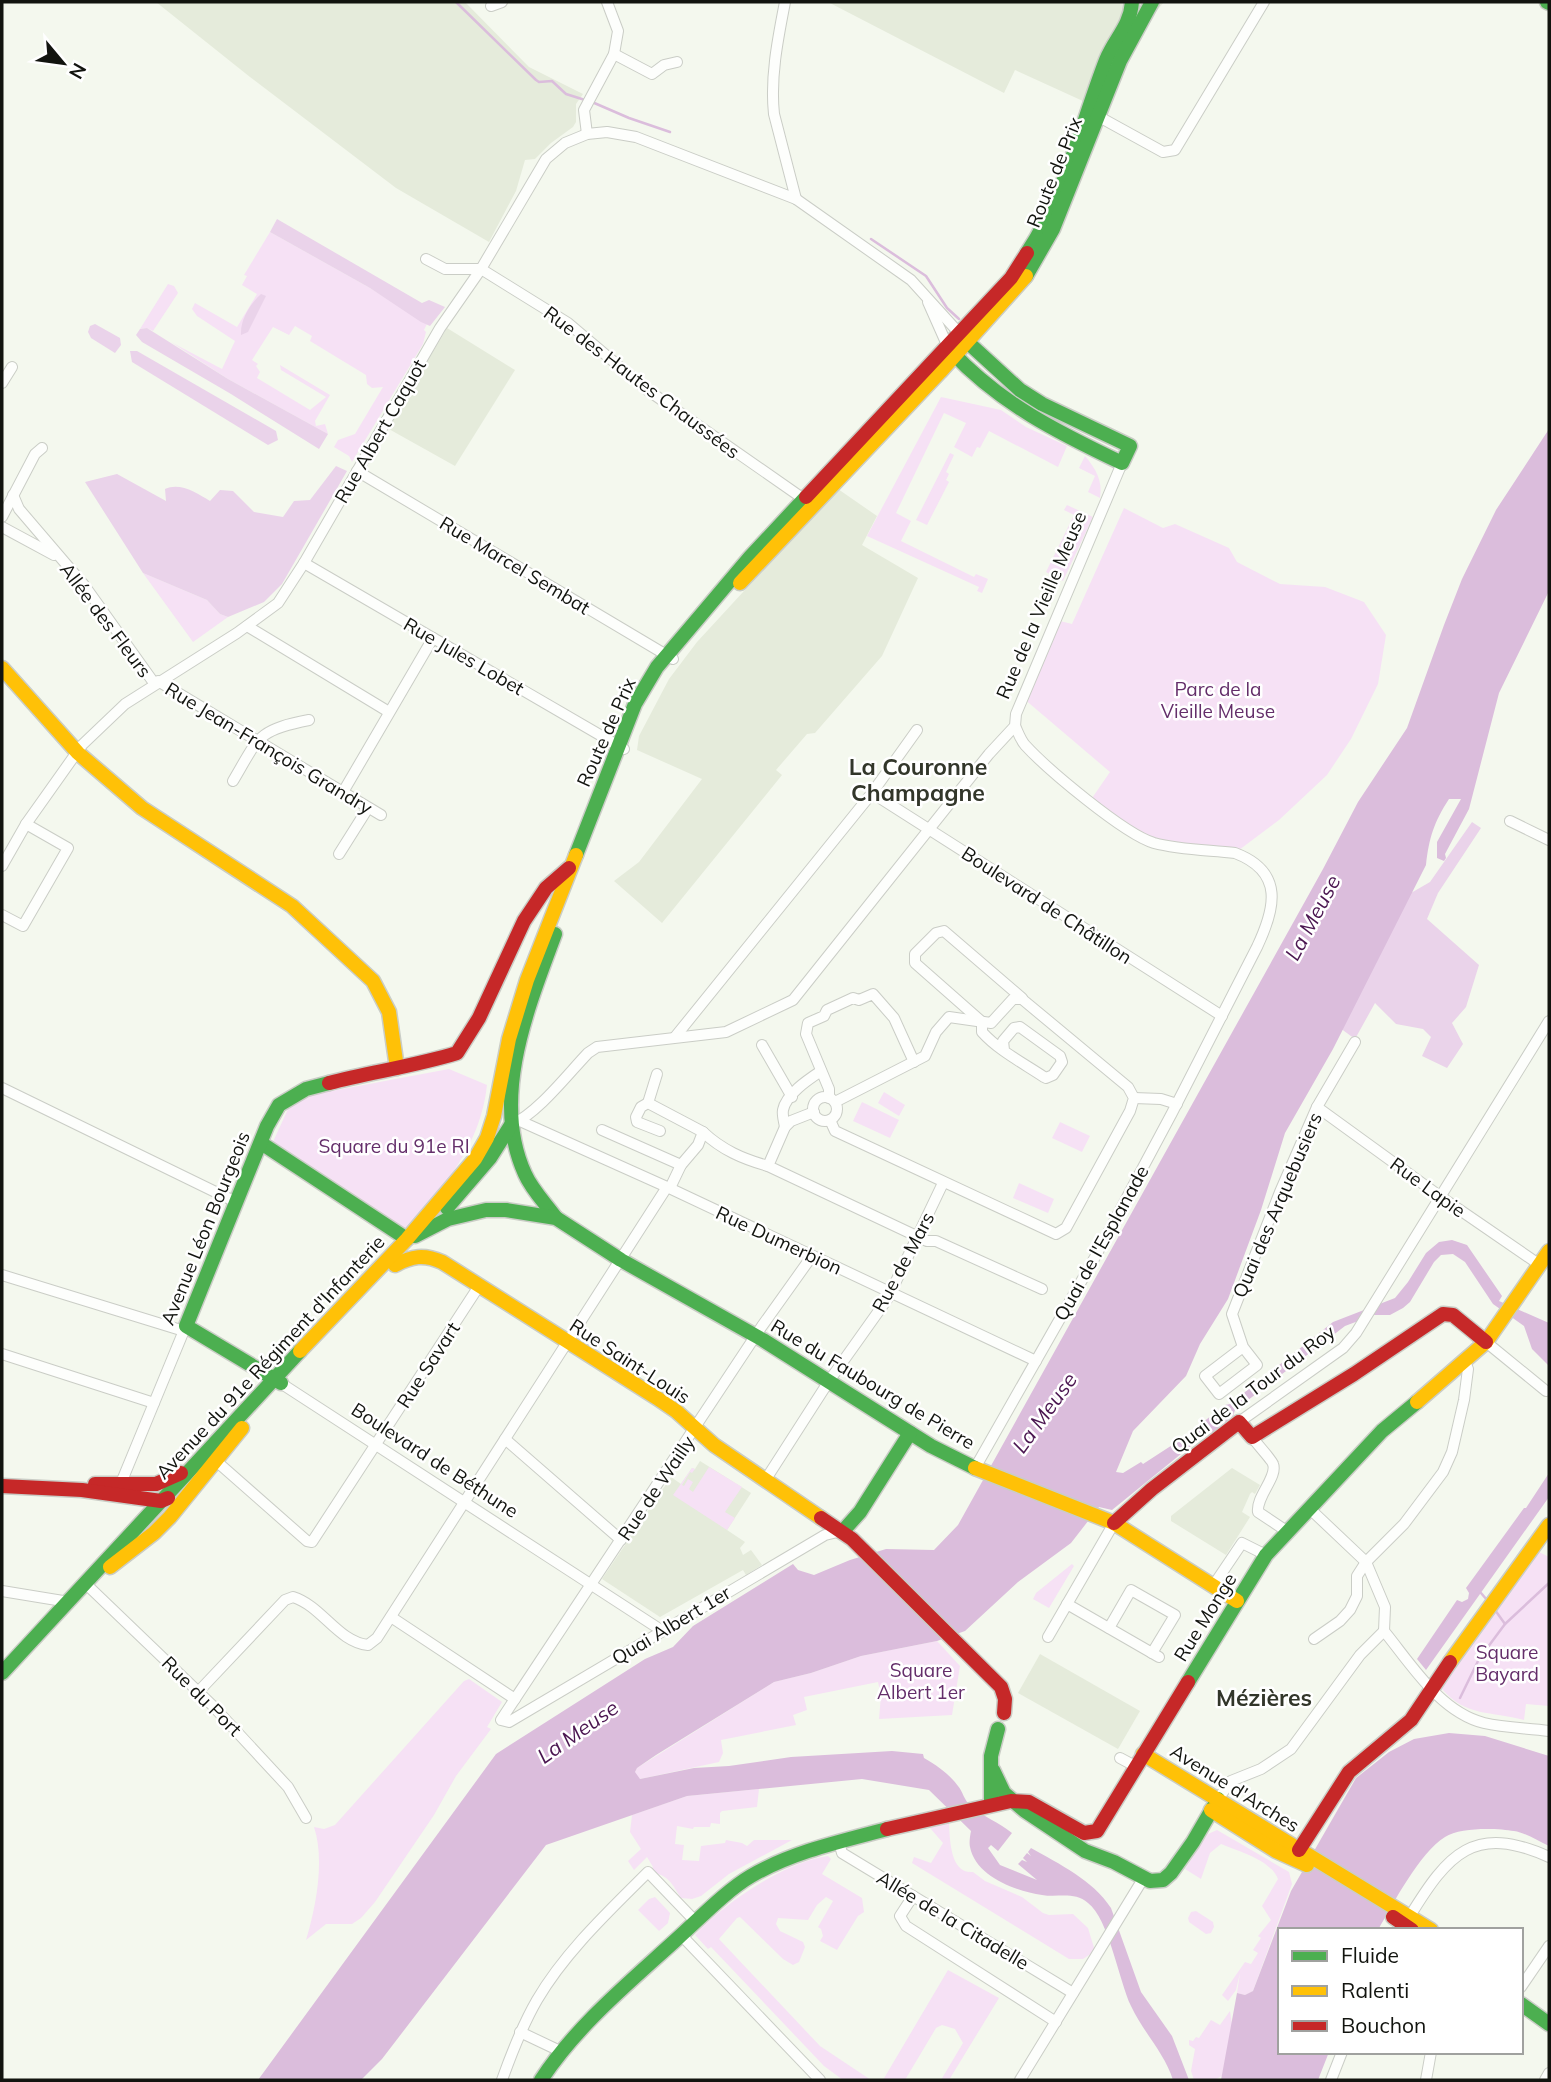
<svg xmlns="http://www.w3.org/2000/svg" width="1551" height="2082" font-family="Mulish,sans-serif">
<style>
.built{fill:#e5ebdb}
.green{fill:#f6e1f5}
.forest{fill:#ead3ea}
.water{fill:#dbbddc}
.lines{fill:none;stroke-linecap:round;stroke-linejoin:round}
.stream{stroke:#dbbddc;stroke-width:2.5}
.street-casing{stroke:#cacdc6;stroke-width:12}
.fast-casing{stroke:#cacdc6;stroke-width:17}
.slow-casing{stroke:#cacdc6;stroke-width:17}
.jam-casing{stroke:#cacdc6;stroke-width:17}
.street{stroke:#fdfefc;stroke-width:10}
.fast{stroke:#4caf50;stroke-width:14}
.slow{stroke:#ffc107;stroke-width:14}
.jam{stroke:#c62828;stroke-width:14}
.labels{text-anchor:middle;stroke-width:5;stroke-linejoin:round;paint-order:stroke}
.street-label{font-size:19px;fill:#12140f;stroke:#fff}
.park-label{font-size:19px;fill:#642e6a;stroke:#fff}
.water-label{font-size:21px;font-style:italic;fill:#4a1550;stroke:#fff}
.quarter-label{font-size:23px;font-weight:bold;fill:#32362a;stroke:#fff}
</style>
<rect width="100%" height="100%" fill="#f4f8ee"/>
<g class="built">
<polygon points="156,2 465,2 529,67 583,94 576,104 576,122 573,127 551,143 535,159 525,160 516,191 489,242 396,188 250,77"/>
<polygon points="828,2 1164,2 1145,25 1107,112 1015,70 1004,93"/>
<polygon points="447,328 515,370 455,466 387,428"/>
<polygon points="838,489 877,516 862,545 918,578 882,656 815,733 807,734 776,770 782,775 662,923 614,881 639,862 702,779 637,750 639,736 669,679 697,642"/>
<polygon points="700,1461 751,1493 727,1530 745,1542 740,1548 743,1555 751,1550 762,1565 746,1575 743,1570 660,1617 602,1579 671,1477 681,1484 692,1468 695,1469"/>
<polygon points="1232,1468 1260,1485 1255,1494 1252,1492 1250,1494 1242,1512 1250,1517 1226,1555 1171,1521 1171,1516"/>
<polygon points="1040,1654 1140,1711 1118,1749 1018,1693"/>
</g>
<g class="green">
<polygon points="270,232 370,288 427,324 424,330 426,332 423,344 352,462 349,456 334,447 338,440 355,434 383,387 372,388 367,384 366,375 310,341 312,336 295,326 289,335 273,327 252,360 258,364 256,366 260,372 257,378 310,410 326,397 281,370 280,365 330,395 315,421 316,426 325,424 328,434 228,379 171,342 222,369 235,341 197,316 192,309 195,303 237,327 257,294 242,285 247,276 244,275"/>
<polygon points="168,284 174,286 178,293 153,331 147,328 140,329"/>
<polygon points="941,397 1001,410 1026,427 1067,446 1058,467 989,431 980,448 977,447 972,457 954,447 966,423 944,413 896,513 911,521 901,541 974,577 976,574 988,579 982,593 977,591 979,587 867,536"/>
<polygon points="950,453 954,455 946,472 949,474 946,480 949,482 927,525 916,520"/>
<path d="M1085 456C1096 469 1103 481 1100 498L1088 492 1095 476 1079 468Z"/>
<polygon points="1067,505 1093,517 1063,581 1046,572 1074,515 1064,510"/>
<polygon points="1124,508 1163,528 1175,524 1229,548 1237,562 1280,584 1325,587 1364,602 1386,635 1378,684 1351,739 1327,775 1279,820 1235,853 1155,843 1090,801 1110,772 1023,698 1056,620 1072,624"/>
<polygon points="143,573 207,600 220,614 228,617 193,642"/>
<path d="M449 1069 487 1085C481 1144 444 1186 407 1232L272 1144 288 1109 310 1095Z"/>
<polygon points="884,1092 905,1105 899,1116 878,1103"/>
<polygon points="862,1102 899,1120 890,1138 853,1121"/>
<polygon points="1060,1122 1090,1136 1082,1152 1052,1138"/>
<polygon points="1019,1183 1054,1199 1048,1213 1013,1198"/>
<polygon points="709,1467 742,1487 725,1512 735,1518 727,1530 673,1495 692,1468 695,1469 692,1473 690,1472 682,1485 684,1486 688,1479 693,1482 689,1489 693,1492"/>
<path d="M1539 1552 1549 1557V1706L1526 1704 1524 1720C1491 1711 1466 1717 1442 1689L1443 1683 1491 1614Z"/>
<polygon points="1072,1564 1074,1566 1049,1608 1033,1599 1036,1593"/>
<polygon points="937,1641 960,1666 952,1715 879,1719 881,1695 878,1682 804,1697 807,1710 793,1715 796,1725 721,1740 723,1753 719,1762 640,1779 636,1777 635,1772 637,1768 774,1682 811,1673 861,1656"/>
<path d="M469 1679 502 1702 487 1727 491 1729 456 1776 434 1815 375 1902 361 1918 352 1924H326L306 1940C316 1907 325 1860 314 1827L324 1829 335 1825 464 1681Z"/>
<path d="M759 1789 757 1807 722 1811 720 1813V1824L711 1823 710 1827H694L693 1829 677 1826 675 1844 684 1845 682 1860 699 1861 701 1846 725 1843 726 1840 742 1843 747 1846 754 1840H792L729 1874 701 1896 692 1899 681 1898C672 1884 669 1875 650 1872L653 1867 647 1857 634 1870 628 1861 641 1849 630 1832 632 1815 687 1796Z"/>
<path d="M943 1822 949 1823C950 1840 950 1874 973 1872L985 1881 1022 1897 1043 1913 1049 1915 1073 1914 1088 1928 1095 1951 1083 1959H1069L912 1863 914 1857 931 1863 943 1843 930 1828Z"/>
<path d="M1217 1830 1289 1872 1292 1884 1253 1991 1245 1995 1237 1993 1240 1973 1236 1990 1228 2001 1222 1995 1245 1962 1251 1964 1258 1953 1253 1950 1261 1938 1258 1936 1271 1920 1262 1906 1278 1879C1271 1860 1238 1851 1221 1844L1210 1853 1201 1879 1185 1869 1208 1834Z"/>
<path d="M828 1856 831 1859 822 1874 862 1898 864 1912 858 1916 837 1950 820 1941 823 1936 821 1929 818 1927 833 1901 826 1897 817 1905 808 1920 778 1918 776 1924 780 1931 803 1942 805 1947 799 1962 793 1965 783 1959 740 1917 737 1918 719 1939 820 2046 871 2080H843L824 2066 711 1947 708 1949 695 1935C723 1904 786 1861 828 1856Z"/>
<polygon points="655,1897 670,1913 668,1923 659,1931 638,1910 649,1899"/>
<polygon points="1196,1911 1213,1922 1214,1927 1211,1933 1206,1934 1189,1922 1188,1918 1191,1912"/>
<polygon points="948,1970 999,1998 949,2080 941,2080 963,2043 955,2029 942,2025 936,2028 905,2080 883,2080"/>
<polygon points="1230,2011 1232,2025 1222,2076 1214,2080 1194,2080 1191,2071 1195,2049 1189,2045 1189,2040 1193,2041 1196,2037 1199,2038 1211,2020 1220,2025"/>
</g>
<g class="forest">
<polygon points="277,219 422,303 429,300 445,307 430,326 421,322 370,288 270,232"/>
<path d="M261 294 266 296 248 332 241 335C240 320 250 304 261 294Z"/>
<polygon points="95,324 120,338 121,345 115,353 91,338 88,332 90,326"/>
<polygon points="147,328 228,379 328,434 319,449 231,394 142,342 136,335 140,329"/>
<polygon points="130,351 137,351 276,431 278,440 268,445 132,362"/>
<path d="M336 466 347 471 282 584 264 602 228 617 220 614 207 600 143 573 85 482 117 474 166 501 165 489C180 482 197 493 210 501L220 490 233 491 254 512 283 517 294 501 310 500Z"/>
<polygon points="1472,822 1481,828 1438,893 1427,919 1479,965 1466,1007 1452,1023 1463,1044 1447,1068 1422,1056 1431,1037 1423,1029 1396,1024 1375,1003 1355,1039 1336,1025 1392,904 1430,882"/>
</g>
<g class="water">
<path d="M1549 429V591L1499 693 1469 809 1445 854 1446 858 1444 861 1437 858V842L1461 799H1449C1434 822 1429 838 1426 865L1333 1049 1285 1133 1261 1210 1228 1299 1200 1344 1186 1376 1133 1431 1116 1472 1123 1473 1141 1462 1143 1464 1180 1440 1225 1405 1230 1404 1333 1322 1395 1298 1408 1282 1426 1253 1439 1242 1452 1240 1467 1245 1502 1296 1499 1301 1549 1323V1366L1532 1349 1524 1326 1493 1304 1465 1262 1453 1254 1441 1255 1434 1262 1410 1302 1403 1308 1390 1315H1374L1345 1326 1235 1410 1233 1416 1210 1434 1208 1432 1112 1510 1099 1507 1071 1543 1018 1582 965 1631 937 1641 861 1656 811 1673 774 1682 656 1755 637 1768 635 1772 640 1779 694 1768 729 1766 791 1757 892 1751 923 1754 924 1758C938 1766 949 1774 958 1786 963 1792 964 1800 970 1805 983 1817 999 1822 1012 1833L998 1851 991 1845 988 1848 1000 1865 1037 1880 1018 1864 1022 1860 1027 1862 1023 1858 1027 1853 1031 1856 1028 1852 1031 1848C1059 1864 1093 1880 1111 1908L1141 1992 1172 2036 1189 2080H1173C1164 2052 1143 2032 1131 2006 1119 1981 1109 1919 1088 1903 1074 1891 1058 1898 1042 1895 1016 1891 976 1877 970 1847 969 1843 970 1836 971 1831L929 1790 862 1779 687 1796 546 1845 382 2059 361 2080H258L496 1754 645 1659 673 1647 693 1626 793 1564 798 1570 814 1575 850 1560 886 1549 934 1550 958 1525 1323 869 1358 802 1407 728 1444 625 1462 579 1496 510Z"/>
<polygon points="1549,1473 1549,1497 1426,1670 1417,1659 1457,1600 1462,1602 1468,1599 1469,1593 1466,1588 1524,1508 1526,1508"/>
<path d="M1449 1733 1485 1736 1549 1756V1846C1538 1841 1526 1833 1514 1831 1497 1828 1460 1827 1445 1837 1420 1852 1393 1904 1378 1930H1280V2052H1329L1318 2080H1221L1237 1993 1245 1995 1253 1991 1291 1891 1356 1778 1389 1752 1414 1739Z"/>
</g>
<g class="lines">
<g class="stream">
<polyline points="456,2 536,80 539,82 552,81 566,94 585,100"/>
<polyline points="592,102 629,118 670,132"/>
<polyline points="871,239 926,276 947,308 959,319"/>
<polyline points="1481,1593 1487,1600"/>
<polyline points="1495,1610 1505,1624"/>
<polyline points="1460,1698 1479,1659 1505,1624 1549,1583"/>
</g>
<defs>
<g id="street">
<path d="M785 2C778 38 770 77 774 114L796 199"/>
<polyline points="491,6 502,2"/>
<polyline points="614,54 652,74 664,65 677,62"/>
<polyline points="1094,114 1163,152 1175,150 1264,2"/>
<polyline points="587,134 584,110 614,54 618,31 607,2"/>
<polyline points="426,259 445,269 481,269 568,323 646,389 808,502"/>
<polyline points="928,302 948,347"/>
<polyline points="2,383 12,367"/>
<polyline points="357,471 673,659"/>
<polyline points="13,495 19,509 84,585 154,683"/>
<polyline points="2,517 35,454 42,448"/>
<polyline points="2,527 54,555"/>
<polyline points="304,563 624,749"/>
<polyline points="247,626 389,712"/>
<polyline points="158,681 381,815"/>
<path d="M233 781C259 737 257 730 309 720"/>
<polyline points="343,792 433,638"/>
<polyline points="872,793 1222,1016"/>
<polyline points="1510,821 1549,840"/>
<polyline points="339,854 368,808"/>
<polyline points="2,866 26,824 82,745 125,704 237,633 278,603 304,563 440,328 481,269 546,159 565,143 587,134 607,132 636,137 796,199 911,280 960,334"/>
<polyline points="2,915 23,926 68,848 26,824"/>
<polyline points="675,1037 872,793 917,730"/>
<polyline points="762,1045 792,1097"/>
<path d="M1004 1050 1003 1041 1014 1028 1020 1027 1060 1056 1062 1062 1053 1075 1046 1078 1044 1077C1023 1063 998 1050 982 1032V1022L915 963V954L936 933 944 931 1022 998"/>
<polyline points="2,1088 236,1202"/>
<circle cx="825" cy="1109" r="12"/>
<polyline points="829,1098 829,1089 806,1034 808,1023 824,1016 827,1010 853,998 859,1000 873,994 894,1018 914,1062"/>
<polyline points="1134,1098 1161,1099 1177,1104"/>
<polyline points="648,1103 657,1074"/>
<polyline points="1317,1107 1441,1197 1540,1265"/>
<polyline points="814,1112 791,1121 785,1127 768,1166 927,1241 936,1241 1042,1289"/>
<polyline points="830,1120 835,1131 1056,1234 1066,1228 1130,1111 1134,1098 1128,1087 1022,999 1013,999 991,1023 949,1017 936,1032 925,1056 835,1102"/>
<polyline points="520,1121 667,1187 1036,1361"/>
<path d="M511 1125C538 1113 567 1075 588 1053L597 1047 726 1032 793 1000 989 754 1015 726 1016 714 1122 463"/>
<path d="M785 1127C784 1121 782 1115 783 1110 786 1094 809 1079 821 1071"/>
<polyline points="602,1130 681,1165 670,1188"/>
<polyline points="660,1131 637,1122 636,1117 641,1107 648,1103 703,1132 698,1145 681,1165"/>
<path d="M703 1132C722 1150 743 1159 768 1166"/>
<polyline points="812,1256 762,1326 501,1720 509,1722 825,1535 842,1531"/>
<polyline points="2,1275 184,1331"/>
<polyline points="1486,1342 1546,1391"/>
<polyline points="1243,1347 1257,1365 1219,1394 1205,1376 1243,1347 1232,1314 1280,1192 1317,1107 1355,1042"/>
<polyline points="2,1354 154,1403"/>
<polyline points="282,1384 661,1630"/>
<polyline points="1239,1422 1343,1348 1356,1333 1549,1021"/>
<path d="M1252 1437C1256 1443 1272 1460 1273 1464 1278 1477 1256 1496 1258 1512L1288 1532"/>
<polyline points="505,1439 621,1540"/>
<polyline points="215,1460 307,1541 312,1542 479,1286"/>
<path d="M975 1468 1094 1259 1172 1113 1257 947C1275 909 1285 872 1235 853 1209 850 1180 850 1154 843 1124 834 1047 769 1025 745 1020 739 1018 732 1015 726"/>
<polyline points="766,1479 829,1381 888,1298 943,1183"/>
<polyline points="121,1483 185,1328"/>
<path d="M1310 1509 1366 1562 1385 1607 1384 1631C1411 1664 1440 1712 1484 1723 1505 1728 1528 1728 1549 1731"/>
<polyline points="86,1584 212,1705 288,1787 306,1818"/>
<polyline points="1213,1586 1242,1543 1266,1555"/>
<polyline points="2,1591 69,1602"/>
<polyline points="1067,1604 1159,1657"/>
<polyline points="391,1617 515,1699"/>
<polyline points="1109,1628 1131,1590 1175,1615 1152,1653"/>
<polyline points="1048,1637 1114,1523"/>
<polyline points="1314,1639 1340,1621 1350,1610 1357,1596 1357,1576 1366,1562 1404,1524 1443,1472 1452,1452 1464,1400 1468,1369 1465,1362"/>
<path d="M199 1691 285 1600 293 1597C322 1606 338 1642 368 1645L377 1638 667 1187"/>
<polyline points="1120,1758 1135,1766"/>
<polyline points="1218,1799 1231,1781 1261,1769 1291,1749 1360,1655 1384,1631"/>
<polyline points="839,1842 842,1853 1073,1993"/>
<polyline points="913,1896 900,1916 906,1926 1056,2022"/>
<path d="M1410 1916C1448 1854 1474 1823 1549 1857"/>
<polyline points="682,1936 820,2080"/>
<polyline points="1521,1987 1549,1946"/>
<polyline points="520,2032 560,2051"/>
<path d="M502 2080C512 2052 522 2026 537 2000 565 1952 609 1911 648 1872L696 1922"/>
<polyline points="1020,2080 1143,1879"/>
<polyline points="1331,2080 1342,2052"/>
<polyline points="1426,2080 1431,2052"/>
<polyline points="1545,2080 1549,2073"/>
</g>
<g id="fast">
<polyline points="1547,2 1549,3"/>
<path d="M1027 253C1066 195 1081 124 1106 60 1115 38 1130 27 1132 2"/>
<polyline points="1026,276 1053,229 1120,61 1152,2"/>
<path d="M951 351C999 403 1059 433 1122 463L1130 446 1042 404 1020 390 962 337"/>
<polyline points="576,855 635,704 657,667 750,557 806,497"/>
<path d="M555 934C528 1007 490 1098 525 1174 532 1190 546 1204 556 1218"/>
<polyline points="261,1143 407,1239"/>
<polyline points="447,1208 490,1158 511,1125"/>
<polyline points="415,1236 448,1219 486,1210 506,1210 556,1218 621,1260 763,1340 931,1446 975,1468"/>
<polyline points="281,1383 186,1326 267,1126 279,1105 306,1089 329,1083"/>
<polyline points="843,1531 860,1512 910,1433"/>
<polyline points="2,1673 300,1351"/>
<polyline points="1188,1682 1266,1555 1382,1431 1417,1402"/>
<polyline points="993,1770 1004,1793 1025,1811 1085,1851 1114,1862 1150,1881 1163,1880 1171,1873 1193,1842 1218,1799"/>
<polyline points="991,1804 991,1756 998,1729"/>
<polyline points="1521,2004 1549,2024"/>
<path d="M541 2080C577 2025 630 1982 678 1938 699 1919 727 1890 751 1876 792 1852 842 1841 887 1829"/>
</g>
<g id="slow">
<polyline points="740,583 940,372 1026,276"/>
<polyline points="2,668 78,753 142,808 292,906 373,981 389,1012 397,1068"/>
<path d="M395 1265C412 1256 424 1254 442 1262L657 1398 676 1411 714 1445 821 1518"/>
<polyline points="300,1351 407,1239 475,1159 487,1138 494,1116 509,1039 527,980 576,855"/>
<polyline points="1417,1402 1486,1342 1549,1251"/>
<polyline points="975,1468 1114,1523 1237,1601"/>
<polyline points="110,1567 154,1533 170,1517 242,1428"/>
<polyline points="1450,1662 1549,1525"/>
<polyline points="1143,1754 1431,1930"/>
<polyline points="1211,1810 1276,1851 1307,1865"/>
</g>
<g id="jam">
<polyline points="806,497 1011,278 1027,253"/>
<path d="M329 1083C371 1072 415 1066 457 1053L479 1018 524 921 546 888 569 868"/>
<polyline points="95,1484 156,1484 181,1473"/>
<polyline points="2,1486 82,1490 161,1501 168,1498"/>
<polyline points="821,1518 852,1539 1001,1687 1005,1699 1004,1713"/>
<polyline points="1114,1523 1152,1489 1239,1422 1252,1437 1354,1374 1443,1314 1453,1315 1486,1342"/>
<polyline points="887,1829 1011,1801 1029,1802 1084,1833 1097,1831 1188,1682"/>
<polyline points="1299,1850 1349,1772 1411,1720 1450,1662"/>
<polyline points="1393,1917 1412,1930"/>
</g>
</defs>
<use href="#street" class="street-casing"/>
<use href="#fast" class="fast-casing"/>
<use href="#slow" class="slow-casing"/>
<use href="#jam" class="jam-casing"/>
<use href="#street" class="street"/>
<use href="#fast" class="fast"/>
<use href="#slow" class="slow"/>
<use href="#jam" class="jam"/>
</g>
<g class="labels">
<g class="street-label">
<text transform="translate(1054 172) rotate(-68)" y="7">Route de Prix</text>
<text transform="translate(642 382) rotate(37)" y="7">Rue des Hautes Chaussées</text>
<text transform="translate(380 431) rotate(-60)" y="7">Rue Albert Caquot</text>
<text transform="translate(515 565) rotate(31)" y="7">Rue Marcel Sembat</text>
<text transform="translate(1041 605) rotate(-67)" y="7">Rue de la Vieille Meuse</text>
<text transform="translate(106 620) rotate(53)" y="7">Allée des Fleurs</text>
<text transform="translate(464 656) rotate(30)" y="7">Rue Jules Lobet</text>
<text transform="translate(606 732) rotate(-66)" y="7">Route de Prix</text>
<text transform="translate(269 748) rotate(31)" y="7">Rue Jean-François Grandry</text>
<text transform="translate(1047 905) rotate(33)" y="7">Boulevard de Châtillon</text>
<text transform="translate(1428 1187) rotate(36)" y="7">Rue Lapie</text>
<text transform="translate(1277 1205) rotate(-67)" y="7">Quai des Arquebusiers</text>
<text transform="translate(205 1228) rotate(-68)" y="7">Avenue Léon Bourgeois</text>
<text transform="translate(779 1240) rotate(25)" y="7">Rue Dumerbion</text>
<text transform="translate(1101 1243) rotate(-61)" y="7">Quai de l'Esplanade</text>
<text transform="translate(903 1262) rotate(-62)" y="7">Rue de Mars</text>
<text transform="translate(270 1357) rotate(-47)" y="7">Avenue du 91e Régiment d'Infanterie</text>
<text transform="translate(630 1361) rotate(33)" y="7">Rue Saint-Louis</text>
<text transform="translate(428 1365) rotate(-57)" y="7">Rue Savart</text>
<text transform="translate(873 1384) rotate(31)" y="7">Rue du Faubourg de Pierre</text>
<text transform="translate(1253 1389) rotate(-37)" y="7">Quai de la Tour du Roy</text>
<text transform="translate(435 1460) rotate(33)" y="7">Boulevard de Béthune</text>
<text transform="translate(656 1488) rotate(-56)" y="7">Rue de Wailly</text>
<text transform="translate(1205 1617) rotate(-58)" y="7">Rue Monge</text>
<text transform="translate(671 1625) rotate(-31)" y="7">Quai Albert 1er</text>
<text transform="translate(202 1696) rotate(45)" y="7">Rue du Port</text>
<text transform="translate(1235 1788) rotate(32)" y="7">Avenue d'Arches</text>
<text transform="translate(953 1920) rotate(31)" y="7">Allée de la Citadelle</text>
</g>
<g class="park-label">
<text x="1218" y="696">Parc de la<tspan x="1218" dy="22">Vieille Meuse</tspan></text>
<text x="394" y="1153">Square du 91e RI</text>
<text x="1507" y="1659">Square<tspan x="1507" dy="22">Bayard</tspan></text>
<text x="921" y="1677">Square<tspan x="921" dy="22">Albert 1er</tspan></text>
</g>
<g class="water-label">
<text transform="translate(1313 918) rotate(-62)" y="7">La Meuse</text>
<text transform="translate(1045 1413) rotate(-54)" y="7">La Meuse</text>
<text transform="translate(578 1732) rotate(-35)" y="7">La Meuse</text>
</g>
<g class="quarter-label">
<text x="918" y="775">La Couronne<tspan x="918" dy="26">Champagne</tspan></text>
<text x="1264" y="1706">Mézières</text>
</g>
</g>
<rect width="1551" height="2082" fill="none" stroke="#12140f" stroke-width="7"/>
<rect x="1278" y="1928" width="245" height="126" fill="#ffffff" stroke="#a0a19f" stroke-width="2"/>
<rect x="1292" y="1951" width="35" height="10" fill="#4caf50" stroke="#a0a19f" stroke-width="2"/>
<text x="1341" y="1963" font-size="21" fill="#12140f">Fluide</text>
<rect x="1292" y="1986" width="35" height="10" fill="#ffc107" stroke="#a0a19f" stroke-width="2"/>
<text x="1341" y="1998" font-size="21" fill="#12140f">Ralenti</text>
<rect x="1292" y="2021" width="35" height="10" fill="#c62828" stroke="#a0a19f" stroke-width="2"/>
<text x="1341" y="2033" font-size="21" fill="#12140f">Bouchon</text>
<g transform="translate(63 63) rotate(119)" stroke="#ffffff" stroke-width="5" paint-order="stroke">
<path d="M0-5L12 26L0 18L-12 26Z" fill="#12140f"/>
<text y="-10" font-size="19" font-weight="bold" text-anchor="middle" fill="#12140f">N</text>
</g>
</svg>
